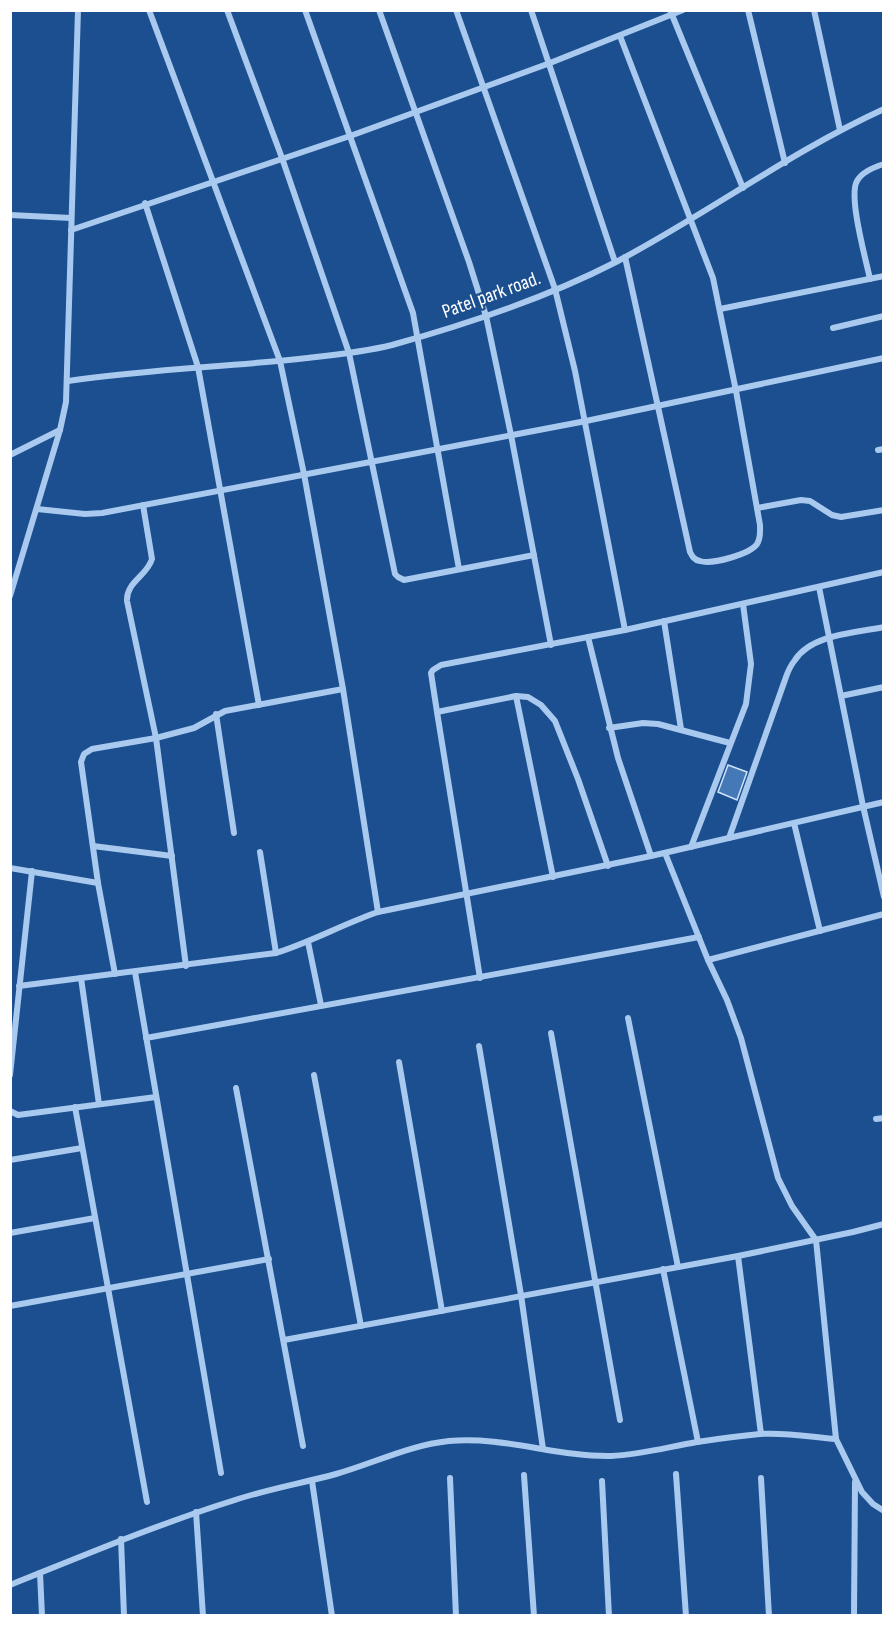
<svg xmlns="http://www.w3.org/2000/svg" width="894" height="1626" font-family="'Sofia Sans Condensed',sans-serif">
<style>
.building{fill:#4478b7;stroke:#cfe3fa;stroke-width:1.5}
.lines{fill:none;stroke-linecap:round;stroke-linejoin:round}
.minor{stroke:#a9c9ee;stroke-width:6}
.labels{text-anchor:middle;stroke-width:4.5;stroke-linejoin:round;paint-order:stroke}
.street-label{font-size:20px;fill:#fff;stroke:#1b4f8f}
</style>
<rect width="100%" height="100%" fill="#1b4f8f"/>
<polygon class="building" points="728,765 747,772 737,800 718,792"/>
<g class="lines">
<g class="minor">
<polyline points="149,10 280,361 304,474 343,689 378,912"/>
<polyline points="227,10 282,158 349,353 395,574 398,577 404,580 534,555"/>
<polyline points="305,10 413,313 459,569"/>
<polyline points="379,10 469,262 486,316 511,435 551,645"/>
<polyline points="456,10 555,289 575,371 625,630"/>
<polyline points="531,10 615,262"/>
<polyline points="670,10 743,188"/>
<polyline points="748,10 785,163"/>
<polyline points="814,10 840,130"/>
<path d="M620 36 713 278 736 391 760 525C760 531 761 538 757 544 750 554 712 565 700 561 694 560 692 556 690 552L625 257"/>
<polyline points="145,203 198,367 259,705"/>
<polyline points="10,215 71,218"/>
<polyline points="71,230 350,136 550,63 683,10"/>
<path d="M870 279C866 260 848 196 857 181 862 172 874 167 884 164"/>
<polyline points="720,309 884,276"/>
<polyline points="833,328 884,316"/>
<path d="M68 381C147 369 227 367 307 358 335 355 364 352 392 345 468 324 546 298 616 262 707 214 790 152 884 109"/>
<polyline points="878,450 884,449"/>
<polyline points="10,455 60,430"/>
<path d="M143 505 152 559C147 576 126 582 127 601L156 738 186 966"/>
<polyline points="757,508 801,500 810,501 832,515 841,517 884,510"/>
<polyline points="37,509 85,514 102,513 586,421 884,358"/>
<polyline points="819,587 863,806 884,897"/>
<polyline points="10,596 60,430 66,402 78,10"/>
<polyline points="664,621 681,729"/>
<polyline points="588,637 618,758 651,856"/>
<polyline points="516,696 553,877"/>
<polyline points="841,696 884,687"/>
<polyline points="437,712 516,696 528,697 541,705 555,721 578,779 608,866"/>
<polyline points="216,714 234,833"/>
<polyline points="609,728 643,723 658,724 730,743"/>
<polyline points="794,823 820,931"/>
<path d="M729 838 786 677C788 671 791 665 795 660 812 634 856 633 884 627"/>
<polyline points="93,846 172,856"/>
<polyline points="691,847 746,704 751,664 743,604"/>
<polyline points="260,852 276,953"/>
<polyline points="665,853 708,960 727,1000 741,1038 778,1178 792,1206 816,1240 836,1439 862,1492 873,1504 884,1511"/>
<polyline points="10,868 98,883"/>
<polyline points="308,942 321,1005"/>
<polyline points="708,960 884,914"/>
<polyline points="135,972 221,1473"/>
<polyline points="115,974 98,883 81,762 84,754 92,749 156,738 194,728 225,711 343,689"/>
<polyline points="81,978 99,1104"/>
<polyline points="480,978 437,712 431,673 433,670 441,665 625,630 884,572"/>
<path d="M19 986 276 953C311 942 343 924 378 912L651 856 884 802"/>
<polyline points="628,1018 678,1267"/>
<polyline points="551,1033 620,1420"/>
<polyline points="146,1038 699,937"/>
<polyline points="479,1046 521,1295 543,1449"/>
<polyline points="399,1062 442,1311"/>
<polyline points="10,1075 32,871"/>
<polyline points="314,1075 361,1326"/>
<polyline points="236,1088 303,1446"/>
<polyline points="75,1107 147,1502"/>
<polyline points="10,1111 18,1115 156,1097"/>
<polyline points="876,1119 884,1118"/>
<polyline points="10,1160 82,1148"/>
<polyline points="10,1233 95,1218"/>
<polyline points="738,1256 761,1434"/>
<polyline points="663,1269 698,1442"/>
<polyline points="10,1306 269,1259"/>
<polyline points="284,1340 738,1256 853,1232 884,1224"/>
<polyline points="676,1474 686,1616"/>
<polyline points="524,1475 534,1616"/>
<polyline points="450,1478 456,1616"/>
<polyline points="761,1478 769,1616"/>
<polyline points="312,1481 332,1616"/>
<polyline points="602,1481 609,1616"/>
<polyline points="196,1512 203,1616"/>
<polyline points="121,1539 124,1616"/>
<polyline points="40,1573 42,1616"/>
<path d="M10 1585C85 1555 158 1524 235 1500 268 1489 303 1483 336 1474 374 1463 410 1445 449 1441 504 1436 557 1457 611 1456 640 1455 668 1447 697 1442 717 1439 739 1436 760 1434 785 1432 811 1437 836 1439"/>
<polyline points="854,1616 855,1482"/>
</g>
</g>
<g class="labels">
<g class="street-label">
<text transform="translate(491 294) rotate(-20)" y="7">Patel park road.</text>
</g>
</g>
<rect width="894" height="1626" fill="none" stroke="#ffffff" stroke-width="24"/>
</svg>
